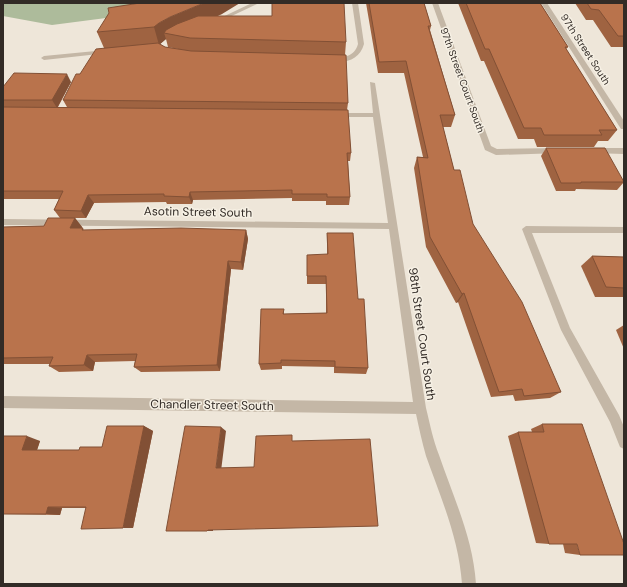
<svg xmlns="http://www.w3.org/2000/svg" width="627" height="587" font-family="'DM Sans',sans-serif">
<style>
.green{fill:#adbb9b}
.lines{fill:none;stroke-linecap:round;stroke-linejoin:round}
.service{fill:#c4b7a6;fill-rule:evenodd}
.minor{fill:#c4b7a6;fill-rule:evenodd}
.wall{fill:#9f6341;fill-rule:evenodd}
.shaded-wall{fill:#825035}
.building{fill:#b9734c;stroke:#825035}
.labels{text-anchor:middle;stroke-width:3;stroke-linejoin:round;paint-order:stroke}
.far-street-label{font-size:10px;fill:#322b26;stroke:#f6f0e4}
.street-label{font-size:12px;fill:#322b26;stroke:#f6f0e4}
</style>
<rect width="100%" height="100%" fill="#eee6d9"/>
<polygon class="green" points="3,3 176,3 160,11 52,25 3,16"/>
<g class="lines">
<g class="service">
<polygon points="252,3 259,3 219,22 214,21"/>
<path d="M352 3H358L364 44C360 59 346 64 332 61V59C344 56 354 58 358 44Z"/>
<polygon points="432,3 438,3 491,146 497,149 558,148 561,149 561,153 496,155 485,150"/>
<polygon points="541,3 547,3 624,121 624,129 621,129"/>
<polygon points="106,50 109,52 108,53 44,60 41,58 44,56"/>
<polygon points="594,148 624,148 624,154 591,153 591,149"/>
</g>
<g class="minor">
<path d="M370 82 375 83 426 408C430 424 433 440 439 455 454 499 473 538 476 584H462C459 539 441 498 426 456 422 442 419 428 416 414L3 408V396L413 402 389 229 3 225V219L388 223 373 117H335L331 115 335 113H373Z"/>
<polygon points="526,226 624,227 624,233 532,233 570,328 619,415 624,427 624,449 620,447 610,422 561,330 522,229"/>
</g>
</g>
<g class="wall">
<polygon points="366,3 424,3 431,26 430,30 455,115 451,127 443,127 454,170 473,224 561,392 550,398 515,401 513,395 491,397 458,302 456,303 426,247 414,168 417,157 423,157 404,73 378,73"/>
<polygon points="458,3 540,3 568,47 566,49 617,130 608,141 598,141 594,147 537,147 534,139 518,139 484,61 481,61"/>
<polygon points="575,3 624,3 624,47 611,47 593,20 586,20"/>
<path d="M222 14 217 16 346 42 345 55 348 103 347 110 351 153 350 161H348L350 197 349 205H326V201H292V198L193 200 192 204H167L166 202 94 203 86 218H75L82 227V228L84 230H246L248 239 243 270 231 269 220 371 141 372 134 367 135 361 95 362 93 371 59 372 49 366 50 364H3V227L44 226 60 218 54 210 59 199H3V87L71 82 58 107H67L63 100 80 74 104 48 97 32ZM166 39 168 47 178 49 165 47 160 44Z"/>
<polygon points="546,148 624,182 617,190 576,189 575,191 556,191 541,156"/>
<polygon points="327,233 358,299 368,368 366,374 334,373 334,367 282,366 282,369 261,370 259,364 284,309 284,314 326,313 326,284 307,284 307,276 327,254"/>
<polygon points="592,256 624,257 624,297 595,297 581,266"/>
<polygon points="624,325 624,349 616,330"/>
<polygon points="542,424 580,555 565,553 563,544 549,544 536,543 508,436 518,432 532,432 531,429"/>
<polygon points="144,426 153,431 133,528 86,508 62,508 60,515 3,514 3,436 40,441 37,450 79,450 102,447"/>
</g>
<g class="shaded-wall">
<polygon points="204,3 240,3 222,14 175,34 164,33 166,39 159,45 154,27 159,23 170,17"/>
<polygon points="67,74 71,82 57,108 52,100"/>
<polygon points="190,192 193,200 192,204 189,197"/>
<polygon points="88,195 94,203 86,218 81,211"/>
<polygon points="75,218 82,227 78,237 70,228"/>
<polygon points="246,230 248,239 243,270 241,262"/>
<polygon points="228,261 231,269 220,371 217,365"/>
<polygon points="464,293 458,302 456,303 462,294"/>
<polygon points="87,355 95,362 93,371 84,365"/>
<polygon points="144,426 153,431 133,528 123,528"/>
<polygon points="221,427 226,431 221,471 216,468"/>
<polygon points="27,436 40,441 36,453 22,450"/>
<polygon points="48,507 62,508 60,515 46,514"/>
<polygon points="213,529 213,531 207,531 208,530"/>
</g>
<g class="building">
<polygon points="140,3 204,3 170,17 159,23 154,27 97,32 109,13 108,8"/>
<polygon points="272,3 344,3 346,42 190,38 164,33 166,30 177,24 198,16 272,16"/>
<polygon points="369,3 424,3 431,26 428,26 455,115 440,115 454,170 460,170 473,224 522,302 561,392 524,396 522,389 499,392 464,293 462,294 430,237 417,157 428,158 406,61 379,62"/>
<polygon points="466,3 540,3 568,47 565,47 617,130 599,130 602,135 544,135 541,128 524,128 489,49 485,49"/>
<polygon points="587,3 624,3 624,36 618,36 599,10 591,9"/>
<polygon points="158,43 165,47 191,51 346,55 348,103 63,100 76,74 80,74 96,49"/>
<polygon points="14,73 67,74 52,100 3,100 3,87"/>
<polygon points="3,107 348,110 351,153 347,153 350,197 327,197 327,194 292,194 292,190 190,192 189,197 164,196 164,194 88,195 81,211 54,210 63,191 3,191"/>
<polygon points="546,148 605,148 624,182 581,182 581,183 561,183"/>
<polygon points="48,218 75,218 70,228 83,228 82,230 181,228 246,230 241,262 228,261 217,365 134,367 137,354 87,355 84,365 49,366 53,357 3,358 3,227 44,226"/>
<polygon points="327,233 353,233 358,299 364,299 368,368 335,367 335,361 281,360 281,363 259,364 261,309 284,309 283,314 327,313 326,276 307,276 307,255 328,254"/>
<polygon points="592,256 624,257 624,288 606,287"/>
<polygon points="542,424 582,424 624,544 624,555 580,555 577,544 549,544 518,432 544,432"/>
<polygon points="107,426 144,426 123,528 81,529 86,507 48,507 46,514 3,514 3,436 27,436 22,450 79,450 80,447 102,447"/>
<polygon points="185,426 221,427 216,468 254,467 256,436 292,435 292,441 370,439 378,526 208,530 207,531 166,531"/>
</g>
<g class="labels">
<g class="far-street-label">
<text transform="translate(586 49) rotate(57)" y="4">97th Street South</text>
<text transform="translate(463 80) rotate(70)" y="4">97th Street Court South</text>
</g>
<g class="street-label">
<text transform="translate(198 212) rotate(1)" y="4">Asotin Street South</text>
<text transform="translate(422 334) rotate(82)" y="4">98th Street Court South</text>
<text transform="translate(212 405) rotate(1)" y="4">Chandler Street South</text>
</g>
</g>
<rect width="627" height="587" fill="none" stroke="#322b26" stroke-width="8"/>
</svg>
